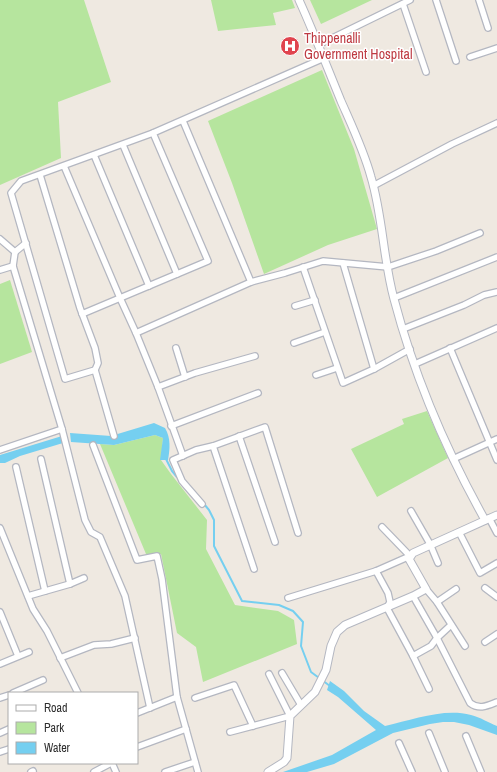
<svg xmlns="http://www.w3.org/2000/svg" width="497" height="772" font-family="'Archivo Narrow',sans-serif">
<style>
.green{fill:#b6e59e}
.water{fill:#75cff0}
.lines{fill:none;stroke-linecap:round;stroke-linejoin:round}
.stream{stroke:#75cff0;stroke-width:2}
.minor-casing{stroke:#b4b7c1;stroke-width:8}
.tertiary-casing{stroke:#b4b7c1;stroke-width:9}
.minor{stroke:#fff;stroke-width:5.5}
.tertiary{stroke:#fff;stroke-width:7}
.labels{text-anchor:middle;stroke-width:3;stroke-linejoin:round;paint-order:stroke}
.health-label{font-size:14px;fill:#be3a42;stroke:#fff;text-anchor:start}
</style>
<rect width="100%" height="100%" fill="#efe9e1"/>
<g class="green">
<polygon points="0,0 84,0 111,82 58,102 61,158 0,185"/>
<polygon points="211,0 292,0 295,8 273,13 276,25 218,31"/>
<polygon points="310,0 372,0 321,24"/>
<polygon points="322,70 354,149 377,229 328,245 264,274 232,183 208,121"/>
<polygon points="10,280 32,352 0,364 0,284"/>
<polygon points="427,411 448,458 377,497 351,449 404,424 402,419"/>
<polygon points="155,435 163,438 161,460 171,474 207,520 206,549 235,605 278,611 294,620 297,644 203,682 196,647 177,633 161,554 146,554 100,444 114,445"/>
</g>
<g class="water">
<path d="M154 423 165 428C171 438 170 449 168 460H160L163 438 155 435 114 445 71 442 70 433 111 436Z"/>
<polygon points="62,436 63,443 20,456 5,463 0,463 0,455"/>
<path d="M330 681 344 691 364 711 385 726C413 720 443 708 471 715 480 717 489 723 497 726V735L469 725 454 722H443L430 724 393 733 334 764 307 772H283L332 755 376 730 338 697 327 690Z"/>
</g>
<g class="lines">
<g class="stream">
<polyline points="166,459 172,471 177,477"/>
<polyline points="204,504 209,510 214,520 214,546 242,601 279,605 293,611 303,622 301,646 311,672 330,686"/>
</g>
<defs>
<g id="minor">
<polyline points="436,0 456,61"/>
<polyline points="479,0 488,28"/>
<polyline points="403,4 426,72"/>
<polyline points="318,45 410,0"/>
<polyline points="470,57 497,48"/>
<polyline points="183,121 251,282"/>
<polyline points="123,145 177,274"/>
<polyline points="94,155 149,286"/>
<polyline points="64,166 120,298 136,333 158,387 183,456"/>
<polyline points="40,175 80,308 95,348 98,363 95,370 65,379 11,193 21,181 153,133 324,58"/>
<polyline points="373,186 452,144 497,123"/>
<polyline points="0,239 15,252 26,243"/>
<polyline points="15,252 13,266 62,429 85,520 91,532 100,537 125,596 150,708"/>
<polyline points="343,263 374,369"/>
<polyline points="303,267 343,383 374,369 410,349"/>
<polyline points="0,270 13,266"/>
<polyline points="394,298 497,257"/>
<polyline points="295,306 315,300"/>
<polyline points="82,314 208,261 153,133"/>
<polyline points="403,329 464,305 484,295 497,292"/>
<polyline points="136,333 251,282 285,273 323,261 388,267 436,251 480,233"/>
<polyline points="294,343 325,332"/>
<polyline points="176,348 185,377"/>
<polyline points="450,348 497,460"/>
<polyline points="415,364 497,328"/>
<polyline points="95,370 114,436"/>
<polyline points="316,375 337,368"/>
<polyline points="158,387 195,373 255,356"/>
<polyline points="171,426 258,393"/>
<polyline points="239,436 275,542"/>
<polyline points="93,445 137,560 157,556 162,579 177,697 198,772"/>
<polyline points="213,446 254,569"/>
<polyline points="0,450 62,429"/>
<polyline points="41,459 70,584"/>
<polyline points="453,459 497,439"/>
<polyline points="16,467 45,591"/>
<polyline points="202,504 182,481 173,460 196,450 213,446 265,427 298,533"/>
<polyline points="411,511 430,544 438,563"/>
<polyline points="489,518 497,533"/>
<polyline points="0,528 33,609 47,631 78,693"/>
<polyline points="459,532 480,573 497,563"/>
<polyline points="376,571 388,593 390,602 387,608 413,656 429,689"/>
<polyline points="485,588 497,597"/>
<polyline points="426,589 437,602 465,646"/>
<polyline points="28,596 70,584 84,578"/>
<path d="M413 596 437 638 470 703C479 710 487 706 497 702"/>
<polyline points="288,598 376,571 410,556 382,527"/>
<polyline points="437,602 456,589"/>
<polyline points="0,612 18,656"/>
<polyline points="485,642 497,634"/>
<polyline points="413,656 431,646 437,638 451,625"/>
<polyline points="60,658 94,645 111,644 135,638"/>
<polyline points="0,664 29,652"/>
<polyline points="282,673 301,705"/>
<polyline points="13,693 43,680"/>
<polyline points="0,698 9,695"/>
<polyline points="195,698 234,685 253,726"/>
<polyline points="137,713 177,697"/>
<polyline points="230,732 290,716 269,674"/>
<polyline points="0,733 9,729"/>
<polyline points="429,733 445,772"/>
<polyline points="466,736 481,772"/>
<polyline points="399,743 412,772"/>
<polyline points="137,747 186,729"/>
<polyline points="0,752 9,749"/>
<polyline points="112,763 116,772"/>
<polyline points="31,772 33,771"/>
<polyline points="94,772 111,763"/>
<polyline points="165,772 195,762"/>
</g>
<g id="tertiary">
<path d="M299 0C314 33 327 67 341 101 352 126 364 151 371 177 383 217 383 259 394 299 414 375 447 452 485 520"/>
<polyline points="268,772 284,762 287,758 290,716 315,692 326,670 331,646 337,632 345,625 413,596 426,589 409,559 413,553 497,515"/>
</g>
</defs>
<use href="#minor" class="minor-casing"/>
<use href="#tertiary" class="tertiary-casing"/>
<use href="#minor" class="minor"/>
<use href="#tertiary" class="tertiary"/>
</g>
<defs>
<symbol id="hospital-disc" viewBox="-11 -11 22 22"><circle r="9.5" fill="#e0444e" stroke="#fff"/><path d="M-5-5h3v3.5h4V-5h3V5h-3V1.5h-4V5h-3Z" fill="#fff"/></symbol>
</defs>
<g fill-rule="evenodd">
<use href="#hospital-disc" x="279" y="35" width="22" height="22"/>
</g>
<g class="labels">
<g class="health-label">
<text x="304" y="43">Thippenalli<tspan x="304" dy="16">Government Hospital</tspan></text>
</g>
</g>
<rect x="8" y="692" width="130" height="72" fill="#ffffff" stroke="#ababab"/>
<rect x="16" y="705" width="20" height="6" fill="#ffffff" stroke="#ababab"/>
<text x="44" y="712" font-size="12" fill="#2e2e2e">Road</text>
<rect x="16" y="722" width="20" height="12" fill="#b6e59e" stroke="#ababab"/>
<text x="44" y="732" font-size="12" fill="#2e2e2e">Park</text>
<rect x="16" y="742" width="20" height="12" fill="#75cff0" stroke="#ababab"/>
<text x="44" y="752" font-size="12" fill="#2e2e2e">Water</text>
</svg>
